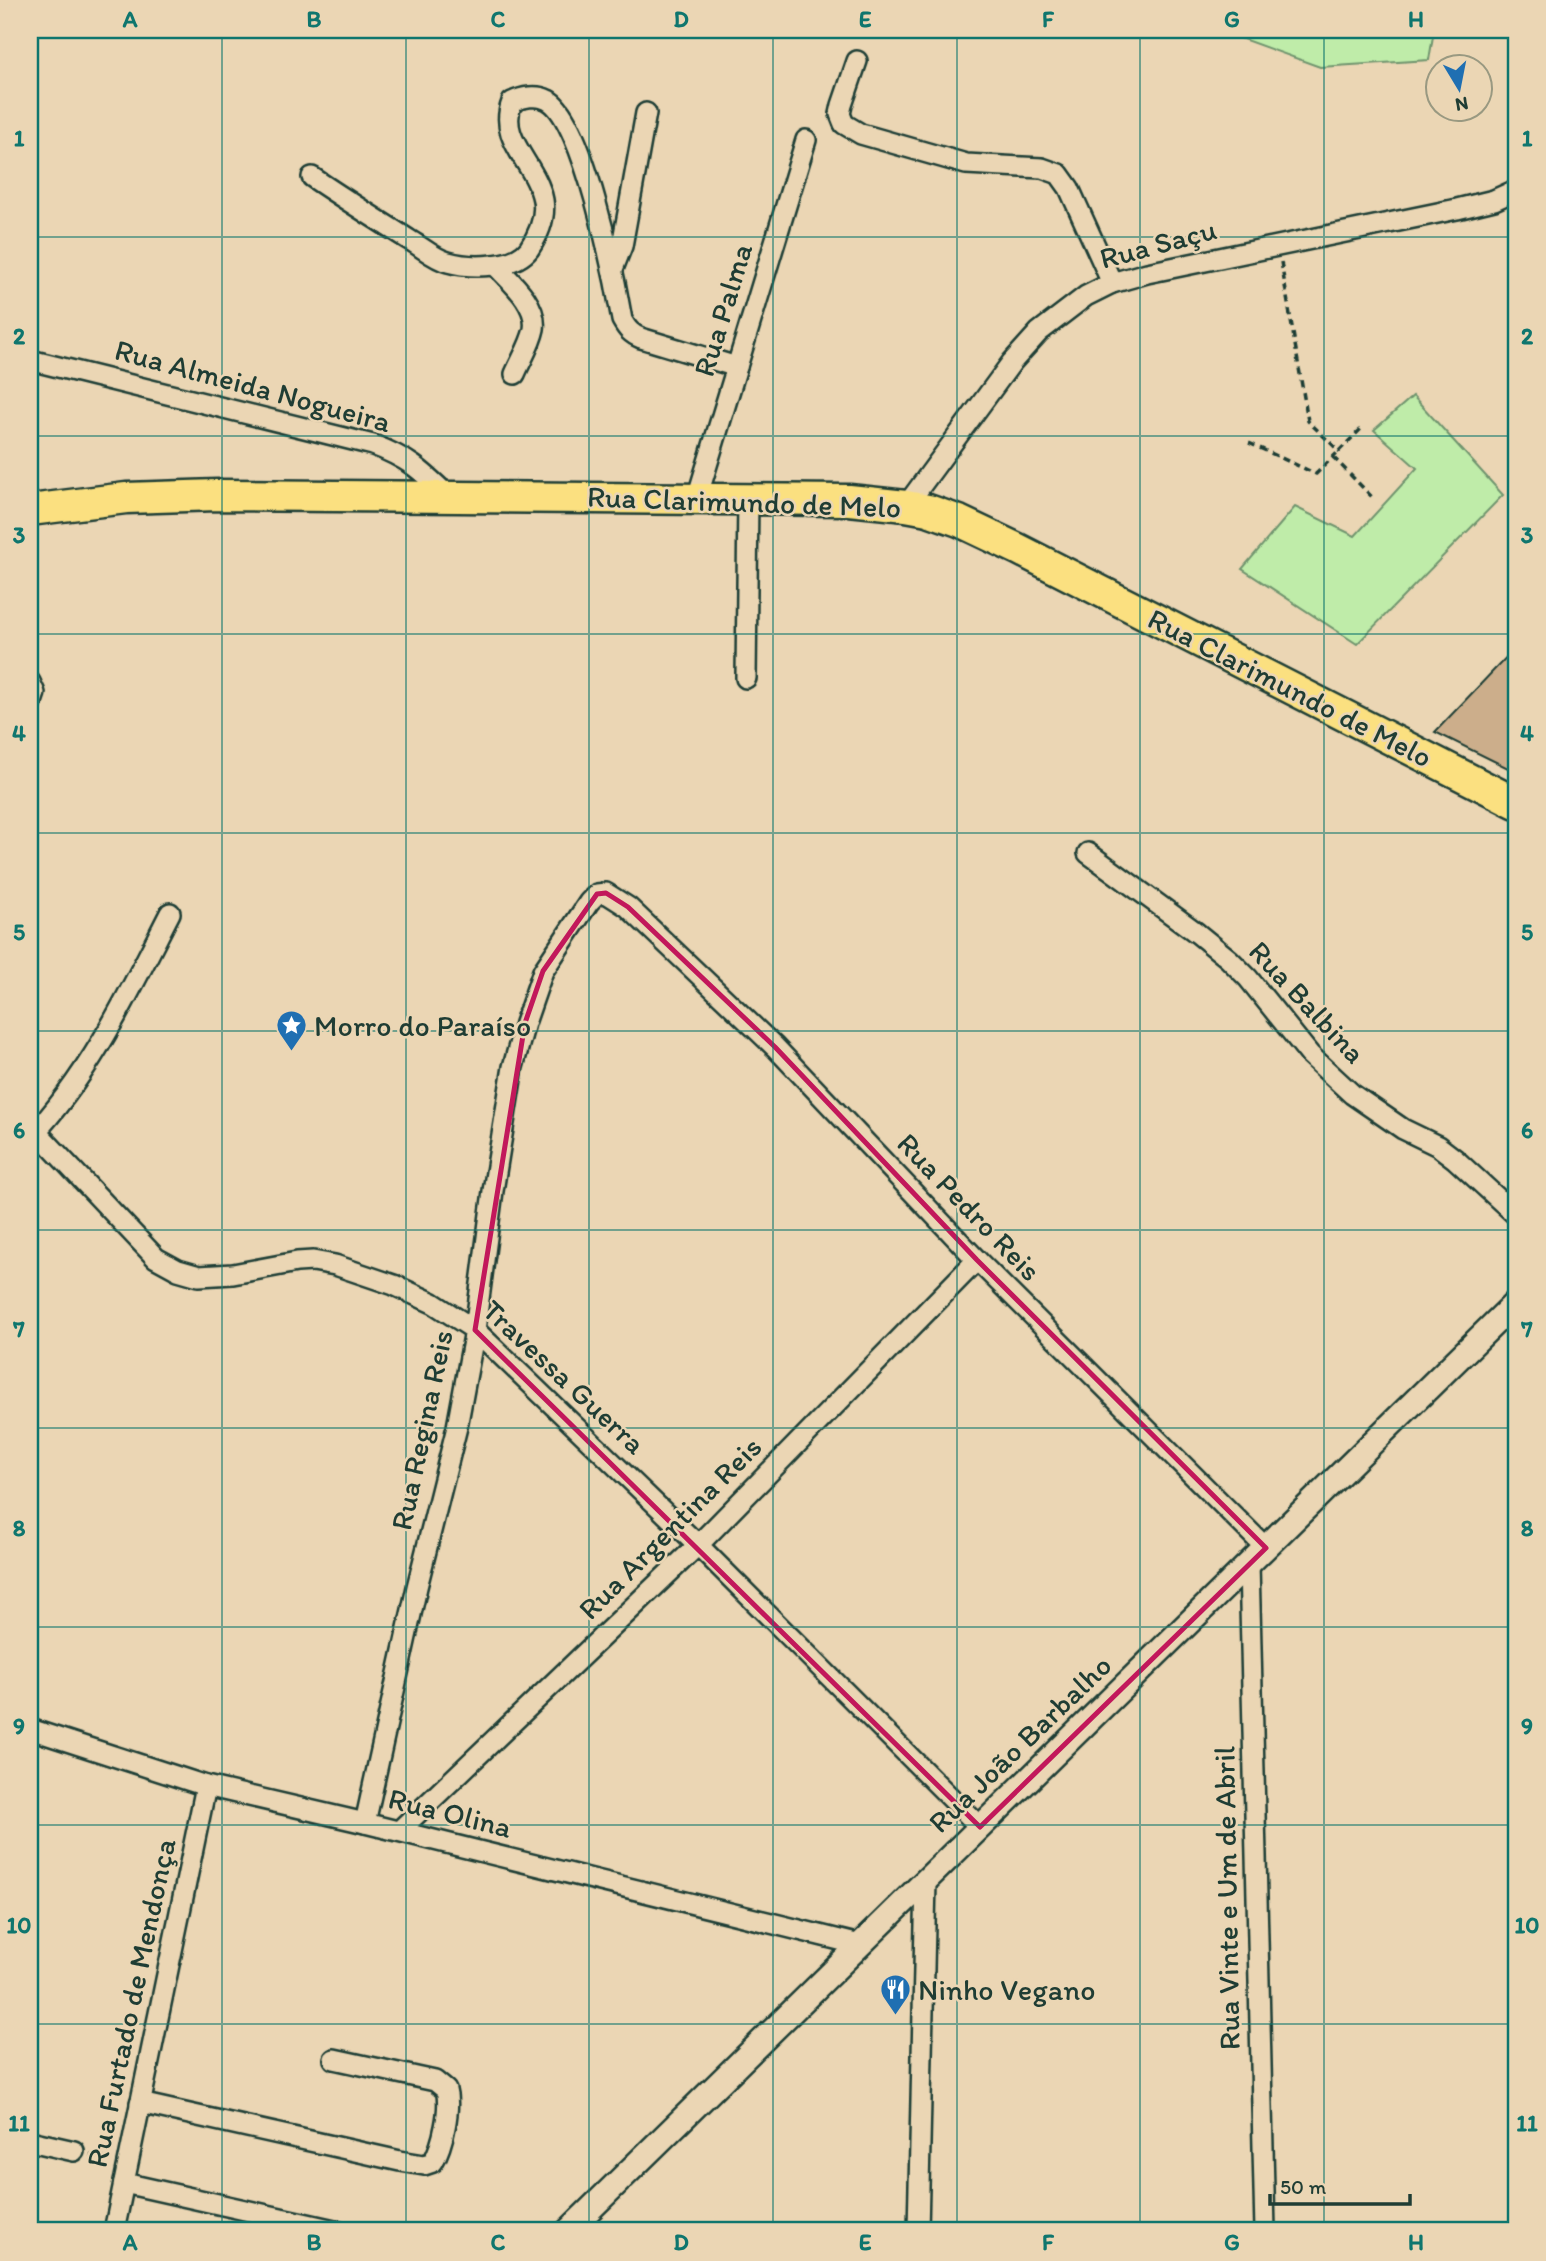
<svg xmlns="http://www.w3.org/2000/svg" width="1546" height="2261" font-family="Itim,sans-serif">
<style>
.green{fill:#bfeca9;stroke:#6f946e;stroke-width:2}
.building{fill:#ccae8b;stroke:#1f3d34;stroke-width:2}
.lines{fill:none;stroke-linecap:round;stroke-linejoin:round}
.minor-casing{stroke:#1f3d34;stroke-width:24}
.tertiary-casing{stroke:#1f3d34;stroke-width:28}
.primary-casing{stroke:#1f3d34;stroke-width:35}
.path{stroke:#1f3d34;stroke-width:3.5;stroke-dasharray:7 5;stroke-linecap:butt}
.minor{stroke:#ebd6b4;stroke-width:19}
.tertiary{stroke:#ebd6b4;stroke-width:23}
.primary{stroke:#fbe080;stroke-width:30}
.marked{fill:none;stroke:#c2185b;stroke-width:5;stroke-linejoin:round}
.grid{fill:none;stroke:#0f766e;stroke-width:2;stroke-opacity:0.55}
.labels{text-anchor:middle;stroke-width:5;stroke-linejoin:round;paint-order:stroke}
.street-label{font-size:30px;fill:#1f3d34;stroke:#ebd6b4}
.poi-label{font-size:30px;fill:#1f3d34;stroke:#ebd6b4;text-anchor:start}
.neatline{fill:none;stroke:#0f766e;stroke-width:2.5}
.grid-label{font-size:23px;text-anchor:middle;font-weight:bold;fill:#0f766e}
</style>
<rect width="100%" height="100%" fill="#ebd6b4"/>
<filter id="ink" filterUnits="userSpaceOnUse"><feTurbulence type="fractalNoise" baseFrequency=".0143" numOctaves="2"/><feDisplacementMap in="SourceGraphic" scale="14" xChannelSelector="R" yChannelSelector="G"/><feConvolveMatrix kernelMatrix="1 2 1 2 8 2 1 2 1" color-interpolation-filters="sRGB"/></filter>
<g filter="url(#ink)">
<g class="green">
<polygon points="1218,30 1434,30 1429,60 1320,67"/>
<polygon points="1413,396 1503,495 1357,644 1242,569 1295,507 1355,536 1417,468 1374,430"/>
</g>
<polygon class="building" points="1516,647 1516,772 1435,732"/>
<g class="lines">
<defs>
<g id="minor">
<polyline points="857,61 842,105 840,114 844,124 861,134 966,164 1042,168 1059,174 1069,188 1112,283"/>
<path d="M312 177C344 199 378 220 411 241 422 247 435 259 448 262 469 268 514 269 529 249 539 234 546 218 543 200 536 163 497 140 512 102 522 97 537 94 548 100 583 118 615 279 622 320 627 329 631 334 641 338L737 367"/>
<path d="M495 265C510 281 538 304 534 329 531 344 521 360 515 374"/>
<polyline points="613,269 622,246 646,113"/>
<path d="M30 360 373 445C408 458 421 470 448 496"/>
<polyline points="697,498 806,140"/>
<polyline points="906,506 1012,362 1039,332 1086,296 1112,283 1147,273 1457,209 1494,200 1516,190"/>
<polyline points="746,678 748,498"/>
<polyline points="30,682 35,693 30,708"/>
<polyline points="1088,853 1197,933 1229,959 1248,978 1310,1055 1352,1094 1403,1129 1438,1146 1455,1159 1516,1215"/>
<polyline points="36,1131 156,1258 178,1270 199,1276 233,1274 297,1262 313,1261 335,1265 394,1285 433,1303 475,1330 698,1545 980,1827"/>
<path d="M30 1138C91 1074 130 991 170 913"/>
<polyline points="1249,1564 1265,2231"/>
<polyline points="30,1729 206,1786 365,1823 860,1945"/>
<polyline points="365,1823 417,1587 457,1427 475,1330 493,1191 513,1067 525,1023 543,971 589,902 597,894 606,893 628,907 775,1047 977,1260 1266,1548"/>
<polyline points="399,1831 698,1545 977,1260"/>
<path d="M140 2103 400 2161 424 2165 433 2162C443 2145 451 2108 446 2090L435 2081 334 2059"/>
<polyline points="30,2141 74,2151"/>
<polyline points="124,2183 339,2231"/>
<polyline points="114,2231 206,1786"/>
<polyline points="918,2231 926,1881"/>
</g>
<polyline id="tertiary" points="568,2231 1516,1302"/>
<polyline id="primary" points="30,510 126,498 217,495 849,500 906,506 928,510 959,521 1018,549 1516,803"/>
</defs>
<use href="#minor" class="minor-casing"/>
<use href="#tertiary" class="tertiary-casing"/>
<use href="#primary" class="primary-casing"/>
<g class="path">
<polyline points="1281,262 1308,421 1339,451 1361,429"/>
<polyline points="1249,443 1316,474 1339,451"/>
<polyline points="1333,457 1374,499"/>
<polyline points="90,2155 110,2160"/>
</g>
<use href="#minor" class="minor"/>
<use href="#tertiary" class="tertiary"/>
<use href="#primary" class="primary"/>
</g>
</g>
<path class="marked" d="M606 893 628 907 775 1047 977 1260 1266 1548 980 1827 475 1330 525 1023 543 971 597 894Z"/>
<path class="grid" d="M222 30V2231M406 30V2231M589 30V2231M773 30V2231M957 30V2231M1140 30V2231M1324 30V2231M30 237H1516M30 436H1516M30 634H1516M30 833H1516M30 1031H1516M30 1230H1516M30 1428H1516M30 1627H1516M30 1825H1516M30 2024H1516"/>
<defs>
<symbol id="sight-pin" viewBox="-11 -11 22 30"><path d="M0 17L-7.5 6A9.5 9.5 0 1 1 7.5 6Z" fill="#1f6fb2" stroke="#ebd6b4"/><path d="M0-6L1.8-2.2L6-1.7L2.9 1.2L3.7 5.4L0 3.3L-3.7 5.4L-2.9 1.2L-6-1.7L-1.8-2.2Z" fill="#fff"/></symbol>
<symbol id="restaurant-pin" viewBox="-11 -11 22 30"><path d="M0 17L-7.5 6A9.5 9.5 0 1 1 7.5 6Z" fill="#1f6fb2" stroke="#ebd6b4"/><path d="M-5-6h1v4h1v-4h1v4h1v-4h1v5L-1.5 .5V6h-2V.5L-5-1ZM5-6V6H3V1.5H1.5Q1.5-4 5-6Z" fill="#fff"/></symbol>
</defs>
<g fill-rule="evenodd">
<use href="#sight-pin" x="274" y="1008" width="35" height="47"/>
<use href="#restaurant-pin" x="878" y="1972" width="35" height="47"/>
</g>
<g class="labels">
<g class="street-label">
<text transform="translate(1158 244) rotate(-15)" y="10">Rua Saçu</text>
<text transform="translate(723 310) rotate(-73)" y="10">Rua Palma</text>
<text transform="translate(253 386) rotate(15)" y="10">Rua Almeida Nogueira</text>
<text transform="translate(744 502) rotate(2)" y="10">Rua Clarimundo de Melo</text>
<text transform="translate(1290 688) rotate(27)" y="10">Rua Clarimundo de Melo</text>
<text transform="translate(1307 1002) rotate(47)" y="10">Rua Balbina</text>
<text transform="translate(969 1207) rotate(46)" y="10">Rua Pedro Reis</text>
<text transform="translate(564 1377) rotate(43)" y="10">Travessa Guerra</text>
<text transform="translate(422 1430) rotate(-78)" y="10">Rua Regina Reis</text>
<text transform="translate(670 1528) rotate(-45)" y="10">Rua Argentina Reis</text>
<text transform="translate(1020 1744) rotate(-44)" y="10">Rua João Barbalho</text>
<text transform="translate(450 1813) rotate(14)" y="10">Rua Olina</text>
<text transform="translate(1227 1898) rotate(-91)" y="10">Rua Vinte e Um de Abril</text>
<text transform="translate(131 2003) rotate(-78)" y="10">Rua Furtado de Mendonça</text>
</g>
<g class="poi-label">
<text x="314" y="1036">Morro do Paraíso</text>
<text x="918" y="2000">Ninho Vegano</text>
</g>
</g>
<rect width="1546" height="2261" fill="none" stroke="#ebd6b4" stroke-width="77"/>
<g transform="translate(1459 88) rotate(170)"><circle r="33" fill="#ebd6b4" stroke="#999981" stroke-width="2"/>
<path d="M0-5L12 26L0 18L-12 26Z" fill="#1f6fb2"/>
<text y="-10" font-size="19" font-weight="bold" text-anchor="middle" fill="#1f3d34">N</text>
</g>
<path d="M1270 2194v10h140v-10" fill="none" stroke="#1f3d34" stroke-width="3.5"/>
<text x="1280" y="2194" font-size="21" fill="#1f3d34" stroke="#ebd6b4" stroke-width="5" paint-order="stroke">50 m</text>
<rect x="38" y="38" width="1470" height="2184" class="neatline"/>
<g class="grid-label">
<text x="130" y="27">A</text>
<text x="314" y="27">B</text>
<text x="498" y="27">C</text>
<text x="681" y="27">D</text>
<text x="865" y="27">E</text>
<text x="1048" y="27">F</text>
<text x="1232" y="27">G</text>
<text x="1416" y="27">H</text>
<text x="19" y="146">1</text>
<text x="1527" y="146">1</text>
<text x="19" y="344">2</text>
<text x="1527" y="344">2</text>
<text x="19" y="543">3</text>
<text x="1527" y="543">3</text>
<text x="19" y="741">4</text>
<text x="1527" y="741">4</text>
<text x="19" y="940">5</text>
<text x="1527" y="940">5</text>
<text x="19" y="1138">6</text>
<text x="1527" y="1138">6</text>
<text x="19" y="1337">7</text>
<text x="1527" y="1337">7</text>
<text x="19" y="1536">8</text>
<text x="1527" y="1536">8</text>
<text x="19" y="1734">9</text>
<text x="1527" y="1734">9</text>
<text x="19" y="1933">10</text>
<text x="1527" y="1933">10</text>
<text x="19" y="2131">11</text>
<text x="1527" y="2131">11</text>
<text x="130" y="2250">A</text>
<text x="314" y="2250">B</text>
<text x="498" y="2250">C</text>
<text x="681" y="2250">D</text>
<text x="865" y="2250">E</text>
<text x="1048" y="2250">F</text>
<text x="1232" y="2250">G</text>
<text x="1416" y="2250">H</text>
</g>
</svg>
